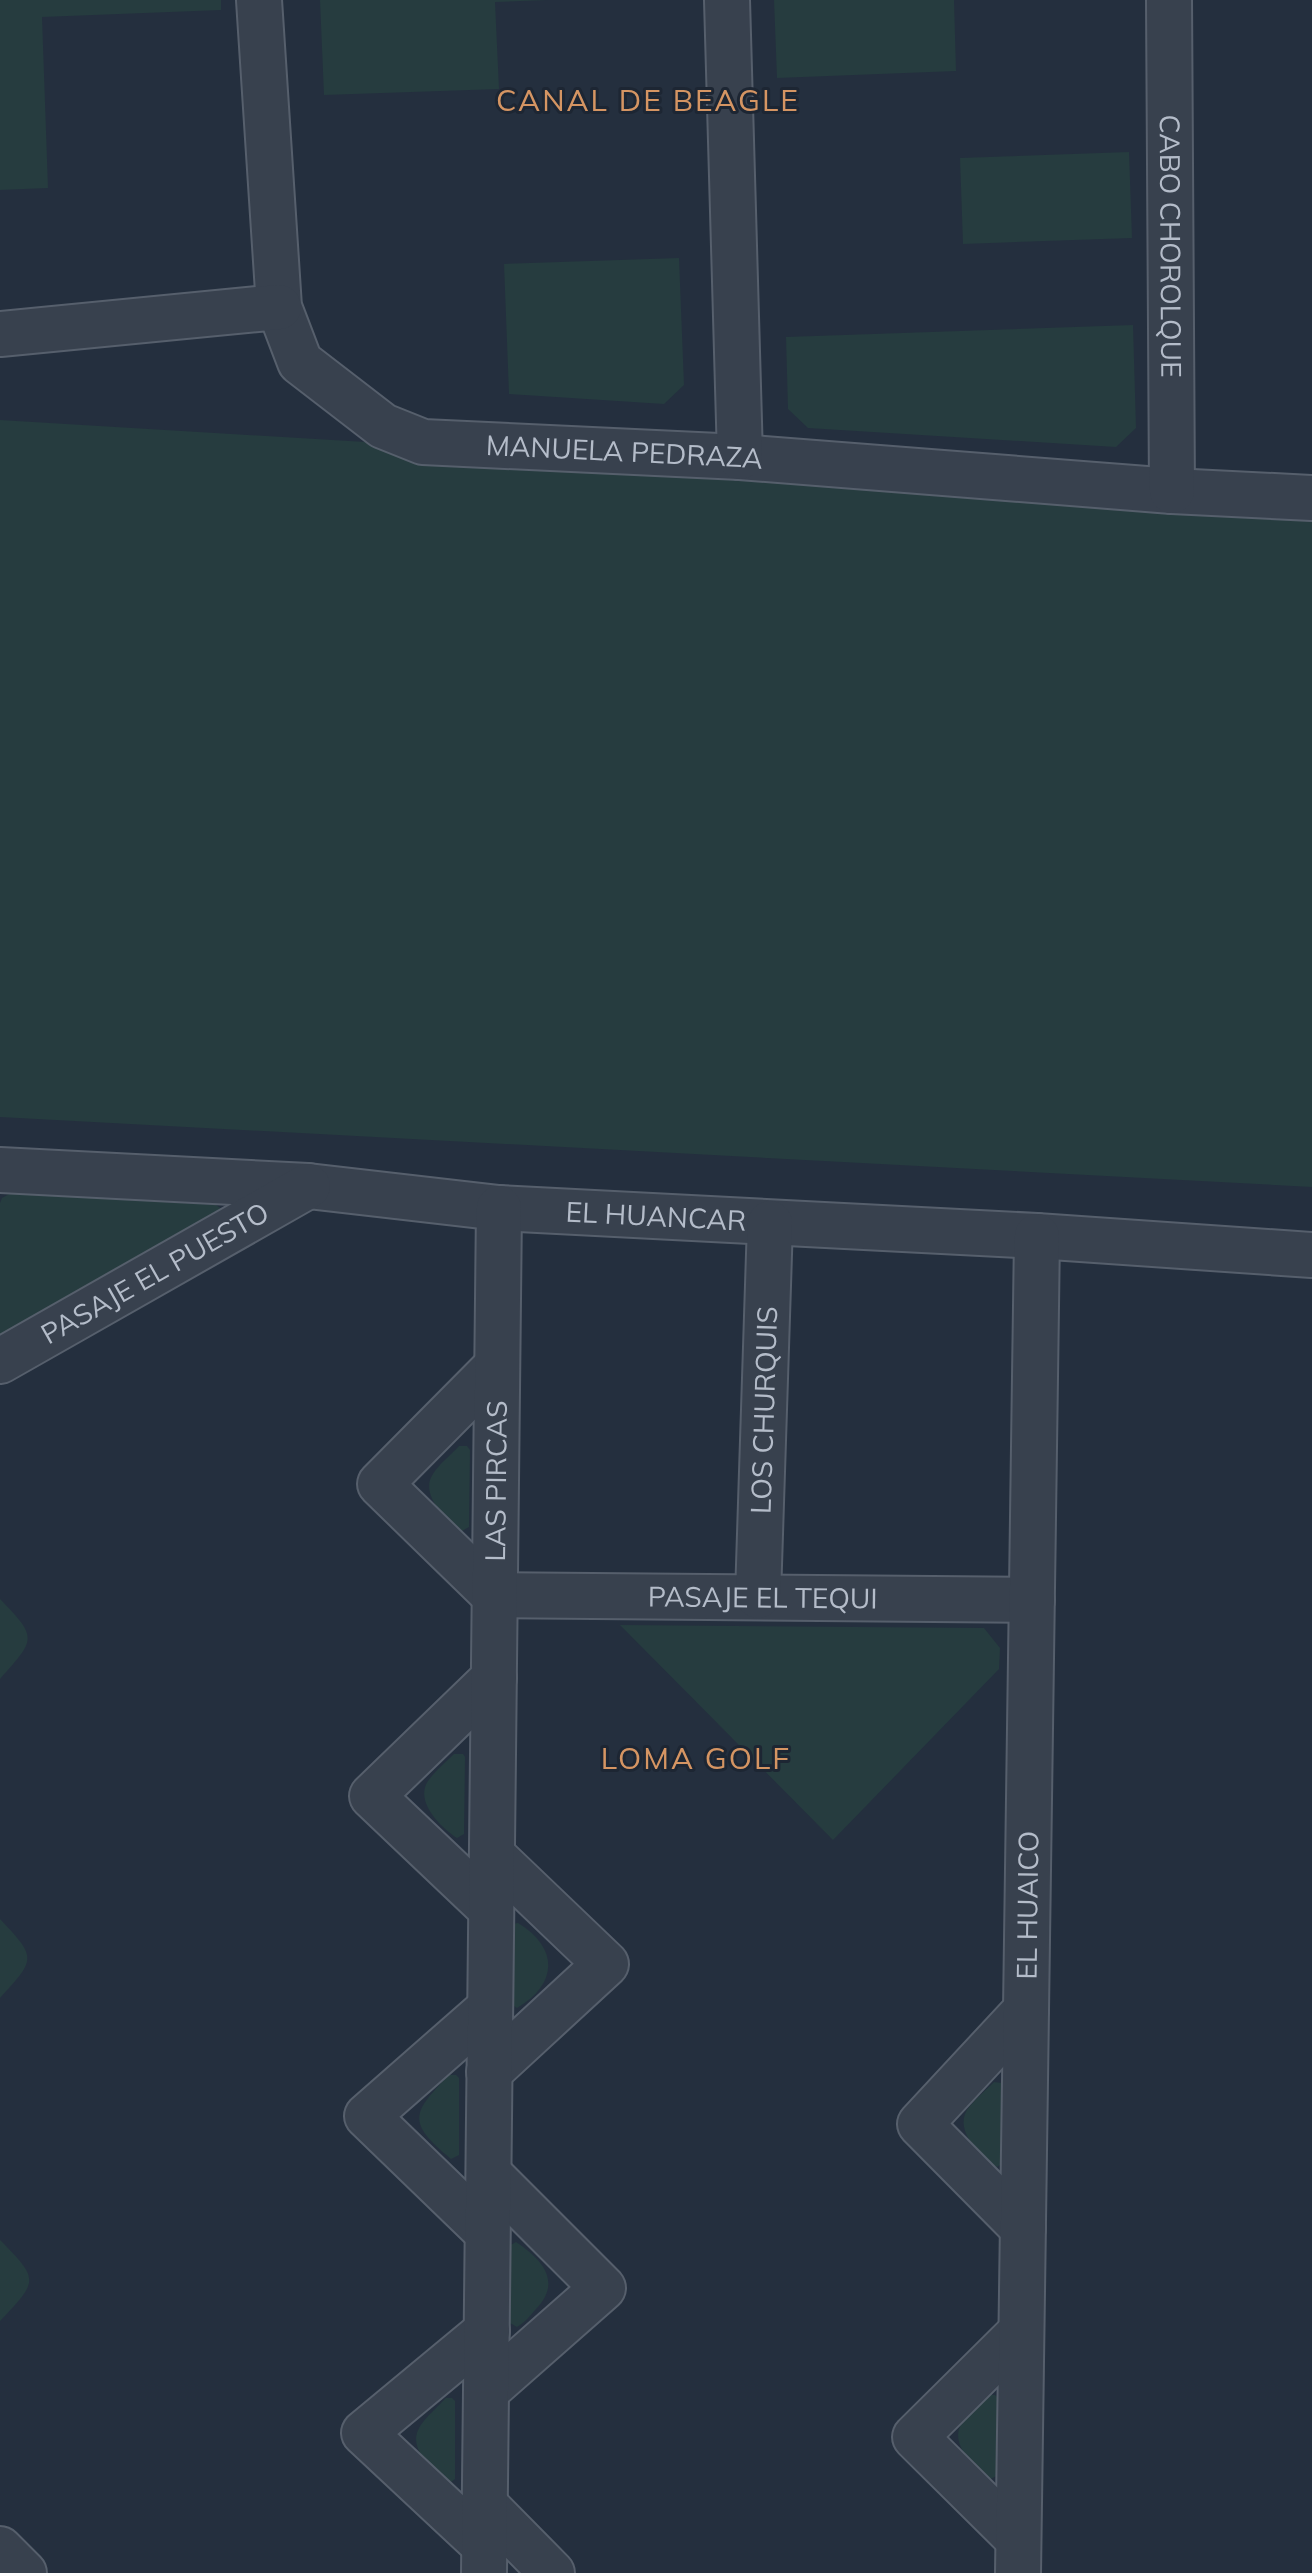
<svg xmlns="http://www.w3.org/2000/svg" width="1312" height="2573" font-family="Mulish,sans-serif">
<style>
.green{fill:#263c3f}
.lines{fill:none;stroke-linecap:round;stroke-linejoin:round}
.minor-casing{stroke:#565f6c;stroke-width:48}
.minor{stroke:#38414e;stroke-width:44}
.labels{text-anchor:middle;stroke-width:6;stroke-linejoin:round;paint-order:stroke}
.street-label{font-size:28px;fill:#b4bcc9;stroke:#1d2633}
.neighbourhood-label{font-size:30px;letter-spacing:2px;fill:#d59563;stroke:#1d2633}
</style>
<rect width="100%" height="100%" fill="#242f3e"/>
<g class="green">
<polygon points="0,0 221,0 221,10 42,17 48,188 0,190"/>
<polygon points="320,0 548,0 495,2 499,89 324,95"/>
<polygon points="774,0 954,0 956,71 777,78"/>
<polygon points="1129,152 1132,238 963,244 960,158"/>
<polygon points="679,258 684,385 664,404 509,394 504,264"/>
<polygon points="1133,325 1136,428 1116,447 808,428 788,409 786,337"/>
<polygon points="0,420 1312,499 1312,1187 0,1117"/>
<polygon points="11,1193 216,1205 223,1210 2,1336 0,1334 0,1203 2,1198"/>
<path d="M459 1446H467L470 1450 469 1527 462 1531C446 1520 419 1494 433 1474 439 1464 451 1455 459 1446Z"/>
<path d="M0 1599C38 1638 36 1639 0 1679Z"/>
<polygon points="620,1625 984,1628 1000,1648 999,1669 833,1840"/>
<path d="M454 1754H463L465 1757 464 1834 457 1838C442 1828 414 1802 428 1781 435 1771 446 1762 454 1754Z"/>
<path d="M0 1919C37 1958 36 1959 0 1998Z"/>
<path d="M518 1923C559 1948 558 1984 517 2008L511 2004 512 1924Z"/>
<path d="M449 2075H456L459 2078V2155L451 2159C406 2122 412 2113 449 2075Z"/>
<path d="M994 2082 1002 2083 1004 2086 1003 2163 997 2167C981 2157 954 2131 967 2110 974 2100 985 2091 994 2082Z"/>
<path d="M0 2240C40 2280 38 2281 0 2321Z"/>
<path d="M516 2242C543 2260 562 2282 536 2309 530 2316 524 2323 517 2327L510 2323 509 2246Z"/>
<path d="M988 2395H995L998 2398 997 2476 990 2479C975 2469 948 2443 962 2423 968 2413 980 2404 988 2395Z"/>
<path d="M446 2398H452L455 2401V2479L451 2482C442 2481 438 2474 431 2467 401 2435 422 2423 446 2398Z"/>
</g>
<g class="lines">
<defs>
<g id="minor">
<path id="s1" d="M259 0 279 307 300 362 383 426 423 442 740 457 1172 491 1312 498"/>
<polyline points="727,0 740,457"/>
<path id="s2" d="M1169 0 1172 491"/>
<polyline points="0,334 279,307"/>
<path id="s3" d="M0 1170 308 1186 499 1208 1037 1236 1312 1255"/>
<path id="s4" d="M0 1361 308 1186"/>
<path id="s5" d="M497 1366 380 1484 494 1595 1032 1600"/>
<path id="s6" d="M758 1596 770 1223"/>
<polyline points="491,1909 372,1796 494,1678"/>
<polyline points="489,2072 606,1964 492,1855"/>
<polyline points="1023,2228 920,2124 1026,2010"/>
<polyline points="487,2232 367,2116 490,2008"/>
<polyline points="486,2391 603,2288 489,2174"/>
<polyline points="485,2505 552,2573"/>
<polyline points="1018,2539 915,2437 1021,2332"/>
<polyline points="484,2545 364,2433 487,2331"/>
<polyline points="0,2549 24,2573"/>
<path id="s7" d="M484 2573 499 1208"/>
<path id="s8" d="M1018 2573 1037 1236"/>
</g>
</defs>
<use href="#minor" class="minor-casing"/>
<use href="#minor" class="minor"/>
</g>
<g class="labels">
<g class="street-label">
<text dy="10" stroke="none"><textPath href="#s2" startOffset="246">CABO CHOROLQUE</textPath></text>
<text dy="10" stroke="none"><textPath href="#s1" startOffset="716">MANUELA PEDRAZA</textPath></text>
<text dy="10" stroke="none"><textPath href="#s3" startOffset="658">EL HUANCAR</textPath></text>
<text dy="10" stroke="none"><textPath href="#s4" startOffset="178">PASAJE EL PUESTO</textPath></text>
<text dy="10" stroke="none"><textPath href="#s6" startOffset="186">LOS CHURQUIS</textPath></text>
<text dy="10" stroke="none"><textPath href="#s7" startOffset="1092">LAS PIRCAS</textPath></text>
<text dy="10" stroke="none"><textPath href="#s5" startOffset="594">PASAJE EL TEQUI</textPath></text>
<text dy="10" stroke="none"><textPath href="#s8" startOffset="668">EL HUAICO</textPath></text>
</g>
<g class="neighbourhood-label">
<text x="648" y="111">CANAL DE BEAGLE</text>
<text x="696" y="1769">LOMA GOLF</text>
</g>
</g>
</svg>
